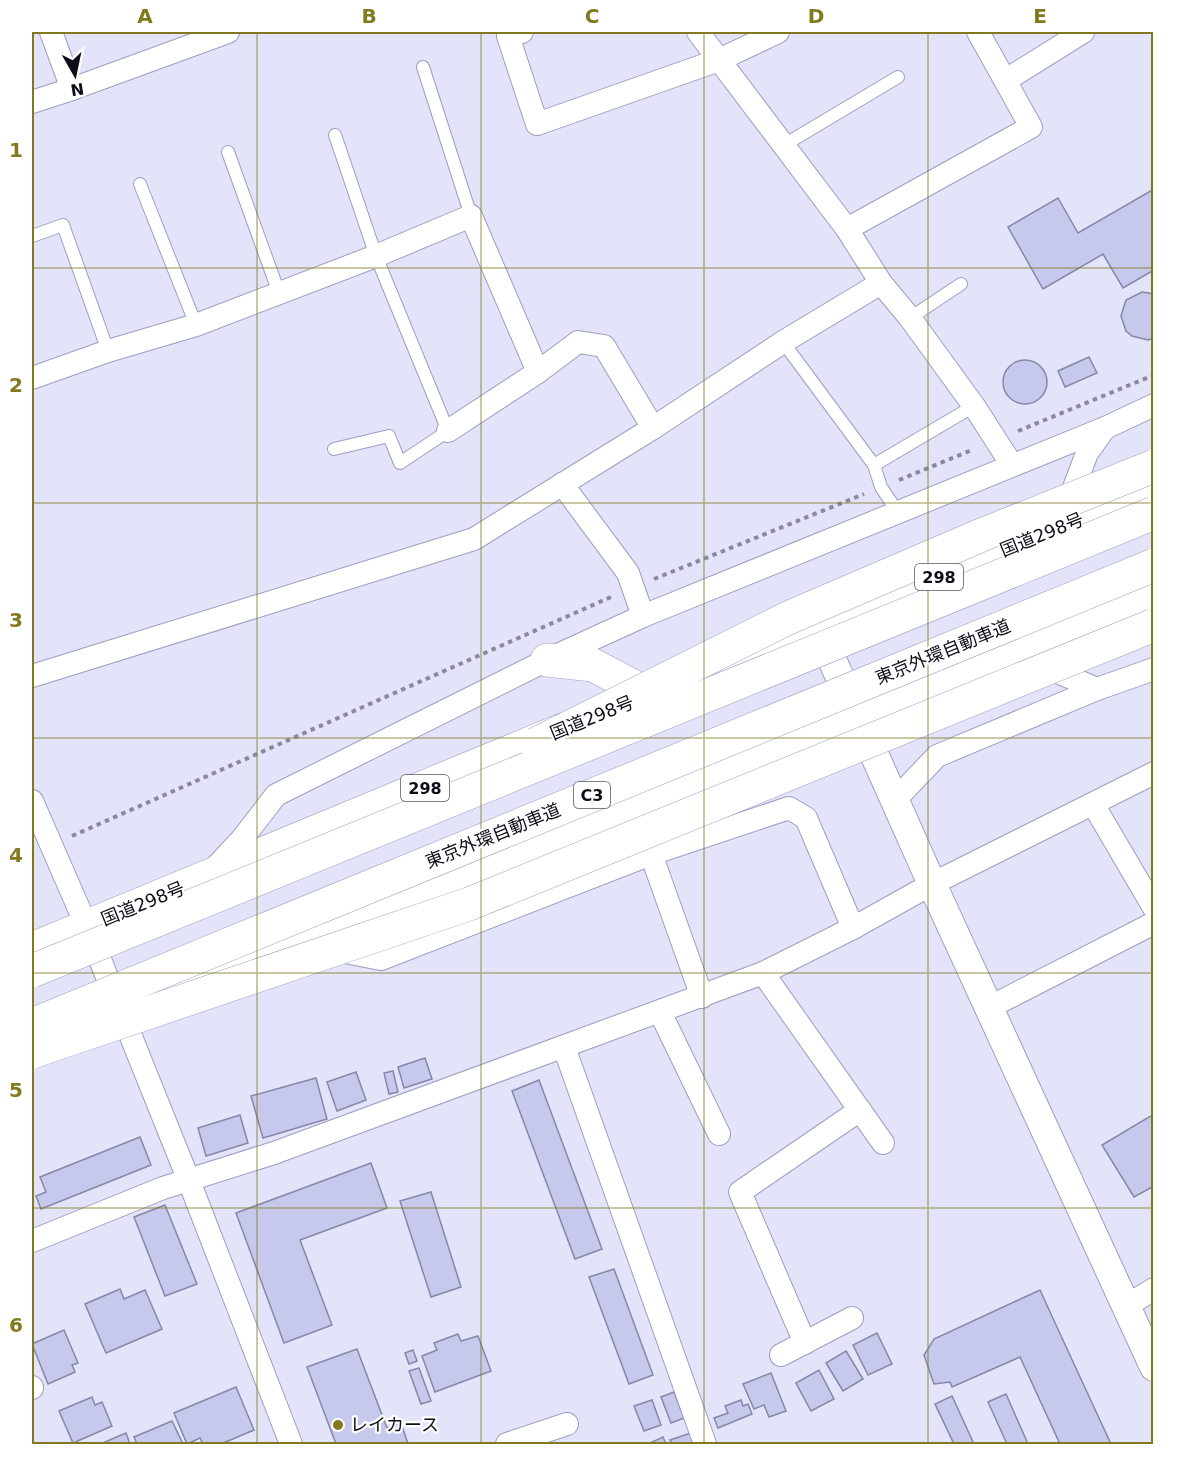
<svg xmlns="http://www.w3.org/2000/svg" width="1185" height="1476" font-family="'DejaVu Sans','Noto Sans JP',sans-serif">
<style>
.building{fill:#c7c9ec;stroke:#8687a8;stroke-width:1.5}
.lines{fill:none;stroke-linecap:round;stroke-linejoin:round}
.service-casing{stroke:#9c9ebf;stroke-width:14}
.minor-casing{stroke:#9c9ebf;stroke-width:24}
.tertiary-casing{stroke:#9c9ebf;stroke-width:30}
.trunk-casing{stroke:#9c9ebf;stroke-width:34}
.path{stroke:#8a8a9c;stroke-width:4;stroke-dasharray:4.5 4.5;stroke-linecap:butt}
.service{stroke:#fff;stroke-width:12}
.minor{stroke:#fff;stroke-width:22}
.tertiary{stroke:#fff;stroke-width:28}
.trunk{stroke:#fff;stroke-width:33}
.motorway-bridge-casing{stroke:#9c9ebf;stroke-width:34;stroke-linecap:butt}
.motorway-bridge{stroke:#fff;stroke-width:33}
.grid{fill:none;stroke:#82781d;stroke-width:1.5;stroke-opacity:0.55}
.poi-dot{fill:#82781d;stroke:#fff;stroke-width:2}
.labels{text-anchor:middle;stroke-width:4.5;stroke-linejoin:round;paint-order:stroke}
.shield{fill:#fff;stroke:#56565f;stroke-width:1.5}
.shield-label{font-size:16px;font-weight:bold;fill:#0e0e1a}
.street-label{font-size:18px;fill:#0e0e1a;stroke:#fff}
.poi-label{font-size:18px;fill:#0e0e1a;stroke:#fff;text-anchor:start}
.neatline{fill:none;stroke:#82781d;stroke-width:2}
.grid-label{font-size:20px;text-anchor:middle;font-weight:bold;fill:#82781d}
</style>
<rect width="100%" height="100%" fill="#e3e4fa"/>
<g class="building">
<polygon points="1154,189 1154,270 1123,288 1103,254 1043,289 1008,227 1058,198 1078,233"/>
<polygon points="1142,292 1154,294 1154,338 1148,340 1132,336 1126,331 1121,316 1126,300"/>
<polygon points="1089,357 1097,373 1065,387 1058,371"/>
<circle cx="1025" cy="382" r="22"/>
<polygon points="425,1058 432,1079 404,1088 398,1067"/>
<polygon points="393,1071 398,1092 389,1094 384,1073"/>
<polygon points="356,1072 366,1100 337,1111 327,1082"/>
<polygon points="316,1078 327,1119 263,1138 251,1096"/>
<polygon points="539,1080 602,1249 575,1259 512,1091"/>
<polygon points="1154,1114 1154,1186 1134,1197 1102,1145"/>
<polygon points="240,1115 248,1143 206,1156 198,1128"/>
<polygon points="140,1137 151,1165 41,1209 36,1196 46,1192 40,1177"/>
<polygon points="371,1163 387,1208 300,1240 332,1325 284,1343 236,1213"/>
<polygon points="431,1192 461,1287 431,1297 400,1201"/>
<polygon points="165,1205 197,1284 165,1296 134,1217"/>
<polygon points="614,1269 653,1375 629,1384 589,1277"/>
<polygon points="120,1289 124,1299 145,1290 162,1329 106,1353 85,1304"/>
<polygon points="1040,1290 1062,1338 1111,1444 1060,1444 1020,1357 952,1387 950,1382 934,1384 924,1355 934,1339"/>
<polygon points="64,1330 78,1363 72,1365 75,1372 48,1384 32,1344"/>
<polygon points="877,1333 892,1364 868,1375 853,1345"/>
<polygon points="458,1334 461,1341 478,1336 491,1371 435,1392 422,1356 437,1350 434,1343"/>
<polygon points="357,1349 387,1428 401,1423 408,1444 336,1444 307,1367"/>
<polygon points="413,1350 417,1361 409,1364 405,1353"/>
<polygon points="846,1351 863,1379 843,1391 826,1363"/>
<polygon points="419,1368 431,1401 421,1404 409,1371"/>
<polygon points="819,1370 834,1399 811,1411 796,1383"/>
<polygon points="771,1373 786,1411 769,1417 764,1405 754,1409 743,1384"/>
<polygon points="236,1387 254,1430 221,1444 203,1444 200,1438 187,1444 174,1413"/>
<polygon points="674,1392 684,1418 671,1423 661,1397"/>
<polygon points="1006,1394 1028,1444 1007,1444 988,1402"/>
<polygon points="952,1396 974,1444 954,1444 935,1404"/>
<polygon points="92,1397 95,1405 102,1402 112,1426 73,1443 59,1411"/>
<polygon points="652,1400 661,1425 644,1431 634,1406"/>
<polygon points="741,1400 743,1406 748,1404 752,1414 718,1428 714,1418 728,1413 725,1406"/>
<polygon points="172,1421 183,1444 137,1444 134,1437"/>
<polygon points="126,1433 130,1444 100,1444 105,1442"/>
<polygon points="691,1433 695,1444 672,1444 670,1440"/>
<polygon points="663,1437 666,1444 653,1444 652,1442"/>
</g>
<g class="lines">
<defs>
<g id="service">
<polyline points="423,67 471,216"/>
<polyline points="784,145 898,77"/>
<polyline points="228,152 279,293"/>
<polyline points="140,184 196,325"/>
<polyline points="32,236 63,225 108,351"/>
<polyline points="910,318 961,284"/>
<polyline points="783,342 874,465 881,487 897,511"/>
<polyline points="334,449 389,436 400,463 448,431 376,256 335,135"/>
<polyline points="874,465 974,406"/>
</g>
<g id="minor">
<polyline points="51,32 72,89"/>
<polyline points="522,32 508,36 537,124 719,60 778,32"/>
<polyline points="698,32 847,229 881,283 910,318 974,406 1012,465"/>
<polyline points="1006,80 1083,32"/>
<polyline points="32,102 72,89 228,32"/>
<polyline points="847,229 1031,127 978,32"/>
<polyline points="32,378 108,351 196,325 376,256 471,216 538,372"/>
<polyline points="448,431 538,372 578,342 604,346 653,428"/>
<polyline points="562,484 628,573 643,616"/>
<polyline points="1066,509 1087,453 1105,428"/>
<polyline points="1041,665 1097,689"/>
<polyline points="32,676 474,539 653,428 783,342 881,283"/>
<polyline points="895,800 937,756 1097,689 1154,669"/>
<polyline points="32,801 87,927 189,1181 291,1444"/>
<polyline points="1093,804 1154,908"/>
<polyline points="214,869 242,839 276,795 547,660 643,616 1105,428 1154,405"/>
<polyline points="335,950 381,959 651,854 672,819"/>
<polyline points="763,973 883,1143"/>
<polyline points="702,997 651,854 789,808 806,818 853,928"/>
<polyline points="990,1007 1154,923"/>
<polyline points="660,1012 719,1134"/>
<polyline points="564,1047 705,1444"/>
<polyline points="32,1241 163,1188 274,1153 763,973 853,928 932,884 1154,773"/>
<polyline points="1126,1306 1154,1289"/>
<polyline points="805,1343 740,1192 860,1110"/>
<polyline points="781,1355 852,1318"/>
<polyline points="32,1387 32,1388"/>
<polyline points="507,1444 567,1424"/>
</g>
<polyline id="tertiary" points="818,628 932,884 1154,1367"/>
<g id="trunk">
<polyline points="547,660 593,665 650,695"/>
<polyline points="730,662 1154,490"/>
<polyline points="32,949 562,730"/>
<polyline points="174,989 693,781 1154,592"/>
</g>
</defs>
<use href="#service" class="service-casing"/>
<use href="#minor" class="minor-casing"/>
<use href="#tertiary" class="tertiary-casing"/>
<use href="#trunk" class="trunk-casing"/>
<g class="path">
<polyline points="1018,431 1154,375"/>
<polyline points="899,480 972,450"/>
<polyline points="654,579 864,494"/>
<polyline points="72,836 611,597"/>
</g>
<use href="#service" class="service"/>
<use href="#minor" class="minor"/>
<use href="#tertiary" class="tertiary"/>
<use href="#trunk" class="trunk"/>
<defs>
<g id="motorway-bridge">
<polyline points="536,744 788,618 984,534 1154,466"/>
<polyline points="32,971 1154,513"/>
<polyline points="32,1025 1154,565"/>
<polyline points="32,1052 469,904 1154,625"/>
</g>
</defs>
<use href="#motorway-bridge" class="motorway-bridge-casing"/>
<use href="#motorway-bridge" class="motorway-bridge"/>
</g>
<path class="grid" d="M257 32V1444M481 32V1444M704 32V1444M928 32V1444M32 268H1154M32 503H1154M32 738H1154M32 973H1154M32 1208H1154"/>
<circle class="poi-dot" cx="338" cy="1425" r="6"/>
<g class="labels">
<g class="shield">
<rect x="915" y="564" width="48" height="26" rx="4.5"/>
<rect x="401" y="775" width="48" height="26" rx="4.5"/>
<rect x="574" y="782" width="36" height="26" rx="4.5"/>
</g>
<g class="shield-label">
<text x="939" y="583">298</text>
<text x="425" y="794">298</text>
<text x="592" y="801">C3</text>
</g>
<g class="street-label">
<text transform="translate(1042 535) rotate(-22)" y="6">国道298号</text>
<text transform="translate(943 652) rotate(-22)" y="6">東京外環自動車道</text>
<text transform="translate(592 718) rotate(-22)" y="6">国道298号</text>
<text transform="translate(493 836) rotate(-22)" y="6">東京外環自動車道</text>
<text transform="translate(143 904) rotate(-22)" y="6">国道298号</text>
</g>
<g class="poi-label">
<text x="350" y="1431">レイカース</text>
</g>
</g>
<rect width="1185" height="1476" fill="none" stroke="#ffffff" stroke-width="66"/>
<g transform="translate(75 75) rotate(171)" stroke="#ffffff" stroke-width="4.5" paint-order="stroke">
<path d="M0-4.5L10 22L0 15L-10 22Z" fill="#0e0e1a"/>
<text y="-9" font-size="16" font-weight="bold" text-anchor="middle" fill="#0e0e1a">N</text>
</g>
<rect x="33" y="33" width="1119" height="1410" class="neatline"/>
<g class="grid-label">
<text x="145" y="23">A</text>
<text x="369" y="23">B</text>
<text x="592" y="23">C</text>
<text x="816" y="23">D</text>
<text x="1040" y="23">E</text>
<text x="16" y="157">1</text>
<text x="16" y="392">2</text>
<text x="16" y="627">3</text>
<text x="16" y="862">4</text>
<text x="16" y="1097">5</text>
<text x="16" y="1332">6</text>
</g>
</svg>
